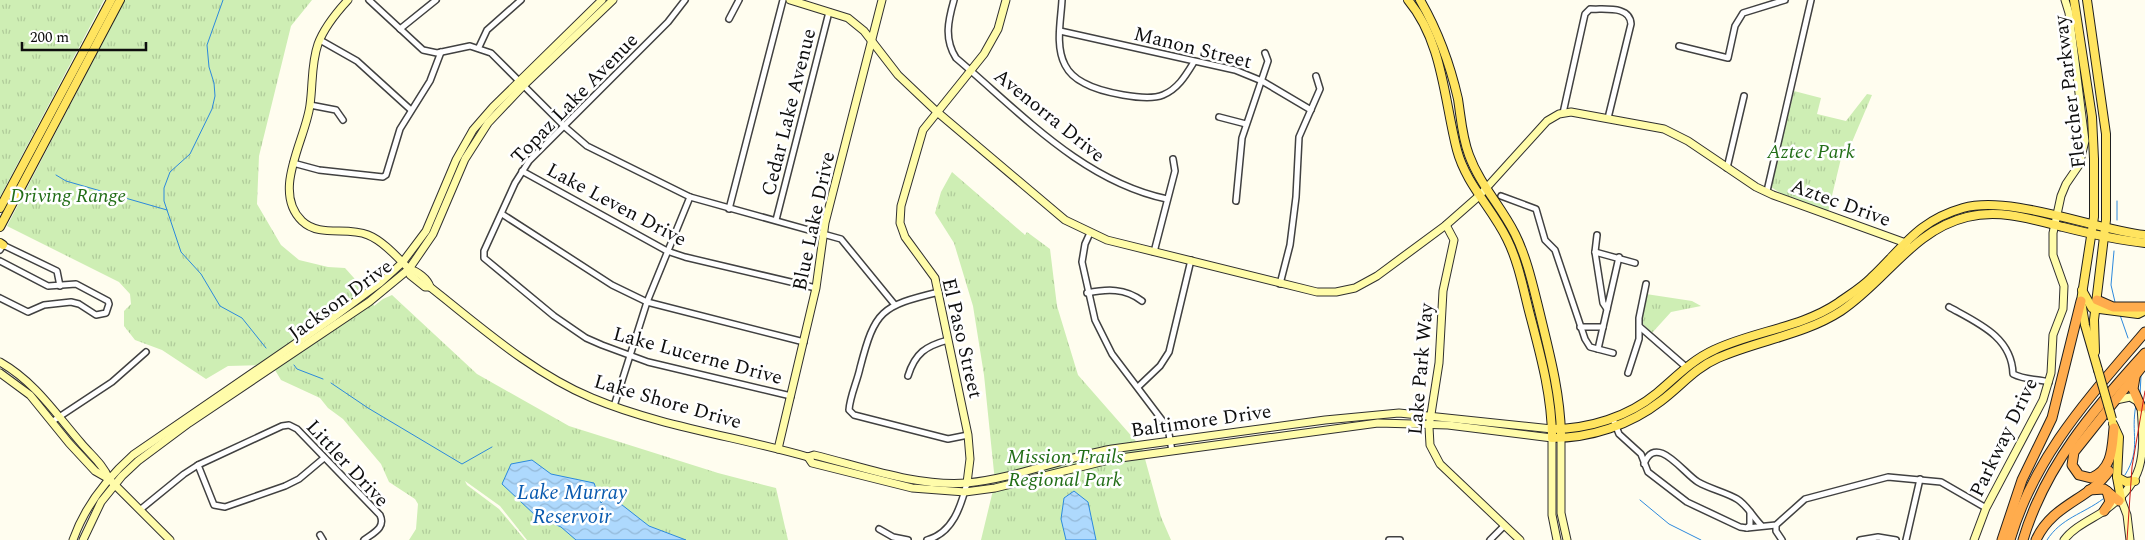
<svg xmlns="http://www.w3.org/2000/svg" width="2145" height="540" font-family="Spectral,serif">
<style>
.grass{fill:url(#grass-tufts)}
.water{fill:url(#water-waves);stroke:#2c89dc}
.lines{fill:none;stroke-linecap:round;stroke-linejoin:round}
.stream{stroke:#2c89dc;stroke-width:1}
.street-casing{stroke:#414141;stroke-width:8}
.secondary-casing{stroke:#303030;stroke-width:9}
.primary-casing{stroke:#1f1f1f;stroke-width:10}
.highway-casing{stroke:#1f1f1f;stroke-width:11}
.street{stroke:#fff;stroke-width:5}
.secondary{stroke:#fffcaa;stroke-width:7}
.primary{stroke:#ffe45f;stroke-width:8}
.highway{stroke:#ffac4d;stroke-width:9}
.tram{stroke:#ce1b16;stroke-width:1}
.primary-bridge-casing{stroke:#1f1f1f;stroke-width:10;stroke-linecap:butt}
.primary-bridge{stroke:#ffe45f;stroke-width:8}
.labels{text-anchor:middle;stroke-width:5;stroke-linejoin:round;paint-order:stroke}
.street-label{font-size:20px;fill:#0e0e0e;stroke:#fff}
.park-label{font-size:20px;font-style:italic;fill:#226e17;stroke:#fff}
.water-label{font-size:21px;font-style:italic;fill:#095aaf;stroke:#fff}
</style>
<defs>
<pattern id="grass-tufts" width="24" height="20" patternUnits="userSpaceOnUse" patternTransform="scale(1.25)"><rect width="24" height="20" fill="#ceeeb4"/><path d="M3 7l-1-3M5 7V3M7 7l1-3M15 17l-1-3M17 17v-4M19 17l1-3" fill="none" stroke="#b0cb9a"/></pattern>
<pattern id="water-waves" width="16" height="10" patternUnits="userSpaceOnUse" patternTransform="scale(1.25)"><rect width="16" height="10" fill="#aed9fd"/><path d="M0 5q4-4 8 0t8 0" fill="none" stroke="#94b9d8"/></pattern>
</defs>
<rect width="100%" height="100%" fill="#fffdef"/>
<g class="grass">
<polygon points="0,0 104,0 0,197"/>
<polygon points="125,0 312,0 291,26 259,156 257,204 281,245 299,260 328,267 345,268 371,297 374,306 383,299 392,295 477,374 569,426 718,473 776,488 788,540 527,540 500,506 465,481 467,485 499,509 525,540 409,540 416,529 418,504 415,499 389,482 381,464 343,419 328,408 320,398 281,380 272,365 228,366 206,379 162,350 135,340 124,326 124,311 131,304 130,294 119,282 7,226"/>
<polygon points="1794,91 1821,98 1817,114 1846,121 1867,94 1872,95 1852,142 1845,142 1828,212 1787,197 1771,187"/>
<polygon points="952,172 1025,235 1027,232 1050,249 1057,306 1078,375 1142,448 1161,517 1171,540 981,540 995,482 984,375 973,306 954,243 935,213 941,192"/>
<polygon points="1646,294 1692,301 1701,306 1671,312 1652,333 1642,323"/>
</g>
<g class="water">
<polygon points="532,460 551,474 594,483 601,503 606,498 617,501 649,526 686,540 576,540 561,527 536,516 502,484 511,464"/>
<polygon points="1074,491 1088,502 1096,540 1066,540 1061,519 1064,498"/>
</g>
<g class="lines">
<g class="stream">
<polyline points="223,0 207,45 209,67 214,83 215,96 212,109 190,154 170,172 164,188 164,201 181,252 201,274 220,306 242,318 266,348"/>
<polyline points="56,175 66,181 167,210"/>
<polyline points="2117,201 2117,220"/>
<polyline points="2114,251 2111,285 2115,302"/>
<polyline points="2120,315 2128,338"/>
<polyline points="294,365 297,369 323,379"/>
<polyline points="331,383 368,408 462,464 492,447"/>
<polyline points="2140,395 2141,376"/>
<path d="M2125 475C2142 448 2130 434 2136 405"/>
<polyline points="1640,500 1669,524 1701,540"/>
<path d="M2047 540C2061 518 2083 514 2103 499"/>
</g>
<defs>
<g id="street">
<polyline points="369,0 423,50 437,53 470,46 491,53 565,127 587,146 690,197 841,239 895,305"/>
<polyline points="685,0 668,22 529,161 515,183 484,251 484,258 554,316 586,338 602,345 648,362 791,396"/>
<path d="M954 0C948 21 944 39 956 58 1021 113 1082 181 1167 199"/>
<path d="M1062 0C1061 20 1055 46 1065 65 1069 73 1076 79 1084 83 1100 92 1146 102 1163 95 1178 89 1186 75 1194 62"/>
<polyline points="729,19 739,0"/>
<polyline points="400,29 436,0"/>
<polyline points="1060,31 1235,70 1262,81 1311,110"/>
<polyline points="320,40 357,61 411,110"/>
<polyline points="1679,46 1728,58 1735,26 1743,13 1785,0"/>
<polyline points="479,47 487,30 521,0"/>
<polyline points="310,105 336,110 343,120"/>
<path d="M1563 113 1585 14 1590 9C1604 10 1630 5 1631 24L1608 118"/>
<polyline points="1219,117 1246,124"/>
<polyline points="293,163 319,170 383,177 386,175 400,129 430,81 441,52"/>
<polyline points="1727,168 1744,96"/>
<polyline points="522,171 667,251 685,257 816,288"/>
<polyline points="1767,191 1811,0"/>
<polyline points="1501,196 1536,209 1545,240 1555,250 1585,339 1590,347 1613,353"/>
<polyline points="1236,201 1242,138 1268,61 1265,53"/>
<polyline points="729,209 783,0"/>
<polyline points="502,214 612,285 647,302 804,342"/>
<polyline points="776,220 829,12"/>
<polyline points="1090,233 1085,244 1082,262 1095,320 1112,354 1168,428 1172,451"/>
<polyline points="1597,235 1595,252 1603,303 1607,309"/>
<polyline points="0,250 3,245 57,271 60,286"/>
<polyline points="1154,252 1175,171 1173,159"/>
<polyline points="1595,252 1635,263"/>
<polyline points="0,261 48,286 76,284 108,301 109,304 106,313 96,315 79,304 71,302 44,305 28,312 0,298"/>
<polyline points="1280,284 1290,245 1296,197 1299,137 1320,89 1316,76"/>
<path d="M939 292C881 306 875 310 860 368 857 382 850 396 849 410L854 415 948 439 968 435"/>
<path d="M1087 293C1107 289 1125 288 1142 301"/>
<path d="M1949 307C1978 323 2012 337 2013 374 2025 380 2036 379 2049 382"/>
<polyline points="1580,327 1603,327"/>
<polyline points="1640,327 1686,367"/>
<polyline points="1598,349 1619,257"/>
<polyline points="1628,373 1639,339 1639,318 1646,284"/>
<path d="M908 376C915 353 926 346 948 340"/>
<polyline points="1138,387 1160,366 1169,352 1191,260"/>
<polyline points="614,406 647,302 690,197"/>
<polyline points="1613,419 1619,434 1641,454 1648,472 1687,502 1740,527 1747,528 1750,525 1750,512"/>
<polyline points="53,421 112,382 146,352"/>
<path d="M1644 464C1656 432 1684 474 1698 482 1710 489 1725 492 1737 499 1747 505 1753 517 1761 525"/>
<polyline points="198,465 214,505 225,507 285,486 299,479 324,458"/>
<path d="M141 509 184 474 198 465 282 426 289 425 297 429 380 515C386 528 373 533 364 540"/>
<polyline points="1776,525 1776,531 1782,540"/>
<polyline points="1747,528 1776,525 1805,499 1888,477 1941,482 1986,508"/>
<polyline points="879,529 893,537 908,540"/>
<polyline points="320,535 323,540"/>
<path d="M927 540C953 533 961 506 967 483"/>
<polyline points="1389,540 1400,540"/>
<polyline points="1490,540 1504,526"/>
<polyline points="1860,540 1878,537 1896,540"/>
<polyline points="1906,540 1920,479"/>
</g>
<g id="secondary">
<path d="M348 0C336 13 324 28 318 44 311 64 313 84 310 105 306 139 271 191 302 221 320 238 346 226 368 235 383 241 397 257 409 269L410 275 425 287H430"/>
<polyline points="790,0 848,18 864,31 898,75 936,111 1065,220 1107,240 1317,292 1336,292 1355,288 1377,276 1446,225 1479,196 1547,121 1559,114 1571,112 1664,129 1688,141 1756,187 1773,195 1903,242 1908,247"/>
<polyline points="1446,225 1454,240 1443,291 1439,363 1429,427 1430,445 1440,464 1520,540"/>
<path d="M409 269C417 271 428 279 430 287 481 327 532 373 592 398 659 426 738 437 808 457"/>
<path d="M0 362C35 382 55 413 81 443 91 455 103 464 109 479"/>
<polyline points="0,373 30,395 69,443 95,471 109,479 170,540"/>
<polyline points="1561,438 1561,513 1567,540"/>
<polyline points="778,449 816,288 825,223 882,0"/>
<polyline points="808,457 812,463 912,488 965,492 995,488 1113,459 1378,423 1448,425 1552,438 1552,515 1557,540"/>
<path d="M808 457 814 455C863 467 917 487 967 483 1016 478 1063 458 1112 449L1325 420 1399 413 1552 429"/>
<polyline points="967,483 970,459 968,435 935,278 905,237 900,223 901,206 923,130 984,54 998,29 1006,0"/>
<polyline points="2121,499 2127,515 2130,540"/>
<path d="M73 540C85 506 106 479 133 455L334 317 380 283 402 263 426 231 456 160 473 130 493 107 602 0"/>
<polyline points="83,540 101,502 122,476 138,461 189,423 369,302 409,269 433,234 465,159 488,123 523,86 613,0"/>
<polyline points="1974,540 1986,508 2043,400 2051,373 2053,335 2063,309 2064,286 2053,255 2053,233 2061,196 2066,184 2079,165 2085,141 2069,13 2065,0"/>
<path d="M2064 540C2073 528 2088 521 2101 513 2145 483 2145 458 2141 407L2137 401 2130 397 2116 400"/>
</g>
<g id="primary">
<path d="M1408 0C1443 42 1444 100 1457 150 1466 184 1492 208 1507 239 1518 261 1523 287 1529 311 1540 353 1552 395 1552 438 1591 438 1630 425 1661 401 1681 386 1695 368 1718 358 1759 340 1804 335 1841 311 1886 281 1913 230 1967 217 2000 209 2031 219 2063 227 2091 234 2117 240 2145 243"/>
<path d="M1420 0C1438 31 1450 64 1458 99 1461 118 1462 137 1469 155 1480 185 1501 206 1515 234 1526 256 1532 282 1538 306 1548 348 1560 390 1561 434"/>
<polyline points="2074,0 2092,117 2094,159 2094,217 2081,301 2085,325 2098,370"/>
<polyline points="2087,0 2106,134 2106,220 2094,320 2095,352"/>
<polyline points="0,208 111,0"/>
<polyline points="0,227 120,0"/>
<polyline points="0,243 3,245"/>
<polyline points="2082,290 2092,308 2138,314 2142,312 2144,308"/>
<polyline points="2113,424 2119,437 2117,477 2126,482 2135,481"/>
<path d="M1552 429C1589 429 1628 417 1657 393 1676 377 1692 360 1714 350 1754 331 1801 328 1838 303 1849 295 1861 288 1871 278 1903 248 1917 221 1963 208 2011 195 2093 229 2145 235"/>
<polyline points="2117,477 2121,499"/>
</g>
<g id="highway">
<polyline points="2097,300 2113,307 2145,307"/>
<polyline points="2135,377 2133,389 2141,407"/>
<path d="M2114 428C2112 447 2113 469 2091 478L2079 475 2072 465 2074 452 2145 363"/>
<polyline points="2089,490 2104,489 2119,501"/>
<polyline points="2104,511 2110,502 2107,491"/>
<polyline points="2002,540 2022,480 2052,418 2081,301"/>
<path d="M2010 540C2035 455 2089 398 2145 332"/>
<path d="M2023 540C2045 466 2094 409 2145 353"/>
<path d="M2036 540C2052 504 2089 500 2109 471"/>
</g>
</defs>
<use href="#street" class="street-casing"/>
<use href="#secondary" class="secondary-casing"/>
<use href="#primary" class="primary-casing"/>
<use href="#highway" class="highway-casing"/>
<use href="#street" class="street"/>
<use href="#secondary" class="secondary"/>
<use href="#primary" class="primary"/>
<use href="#highway" class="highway"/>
<polyline class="tram" points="2127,540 2132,467 2145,391"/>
<defs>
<polyline id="primary-bridge" points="2098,370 2112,419"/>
</defs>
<use href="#primary-bridge" class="primary-bridge-casing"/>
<use href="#primary-bridge" class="primary-bridge"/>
</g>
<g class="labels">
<g class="street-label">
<text transform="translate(1193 47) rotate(14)" y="7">Manon Street</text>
<text transform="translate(2069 92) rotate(-97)" y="7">Fletcher Parkway</text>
<text transform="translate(574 98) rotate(-46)" y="7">Topaz Lake Avenue</text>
<text transform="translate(788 112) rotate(-76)" y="7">Cedar Lake Avenue</text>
<text transform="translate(1050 115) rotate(39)" y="7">Avenorra Drive</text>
<text transform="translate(1841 202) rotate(20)" y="7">Aztec Drive</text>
<text transform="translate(617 204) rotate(28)" y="7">Lake Leven Drive</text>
<text transform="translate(813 221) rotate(-78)" y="7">Blue Lake Drive</text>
<text transform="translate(340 299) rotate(-36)" y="7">Jackson Drive</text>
<text transform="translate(963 338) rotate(77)" y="7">El Paso Street</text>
<text transform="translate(698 355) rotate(15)" y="7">Lake Lucerne Drive</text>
<text transform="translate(1420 369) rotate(-85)" y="7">Lake Park Way</text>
<text transform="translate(668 401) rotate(16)" y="7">Lake Shore Drive</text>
<text transform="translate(1201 420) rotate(-8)" y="7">Baltimore Drive</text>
<text transform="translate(2003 437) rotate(-64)" y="7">Parkway Drive</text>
<text transform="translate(348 463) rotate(47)" y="7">Littler Drive</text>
</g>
<g class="park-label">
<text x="1811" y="158">Aztec Park</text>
<text x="68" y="202">Driving Range</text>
<text x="1065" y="463">Mission Trails<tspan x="1065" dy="23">Regional Park</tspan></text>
</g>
<g class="water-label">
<text x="572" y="499">Lake Murray<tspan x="572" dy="24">Reservoir</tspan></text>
</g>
</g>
<path d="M22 42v8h124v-8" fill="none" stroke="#0e0e0e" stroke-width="2.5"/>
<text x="30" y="42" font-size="15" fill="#0e0e0e" stroke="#ffffff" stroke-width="4" paint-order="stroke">200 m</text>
</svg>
